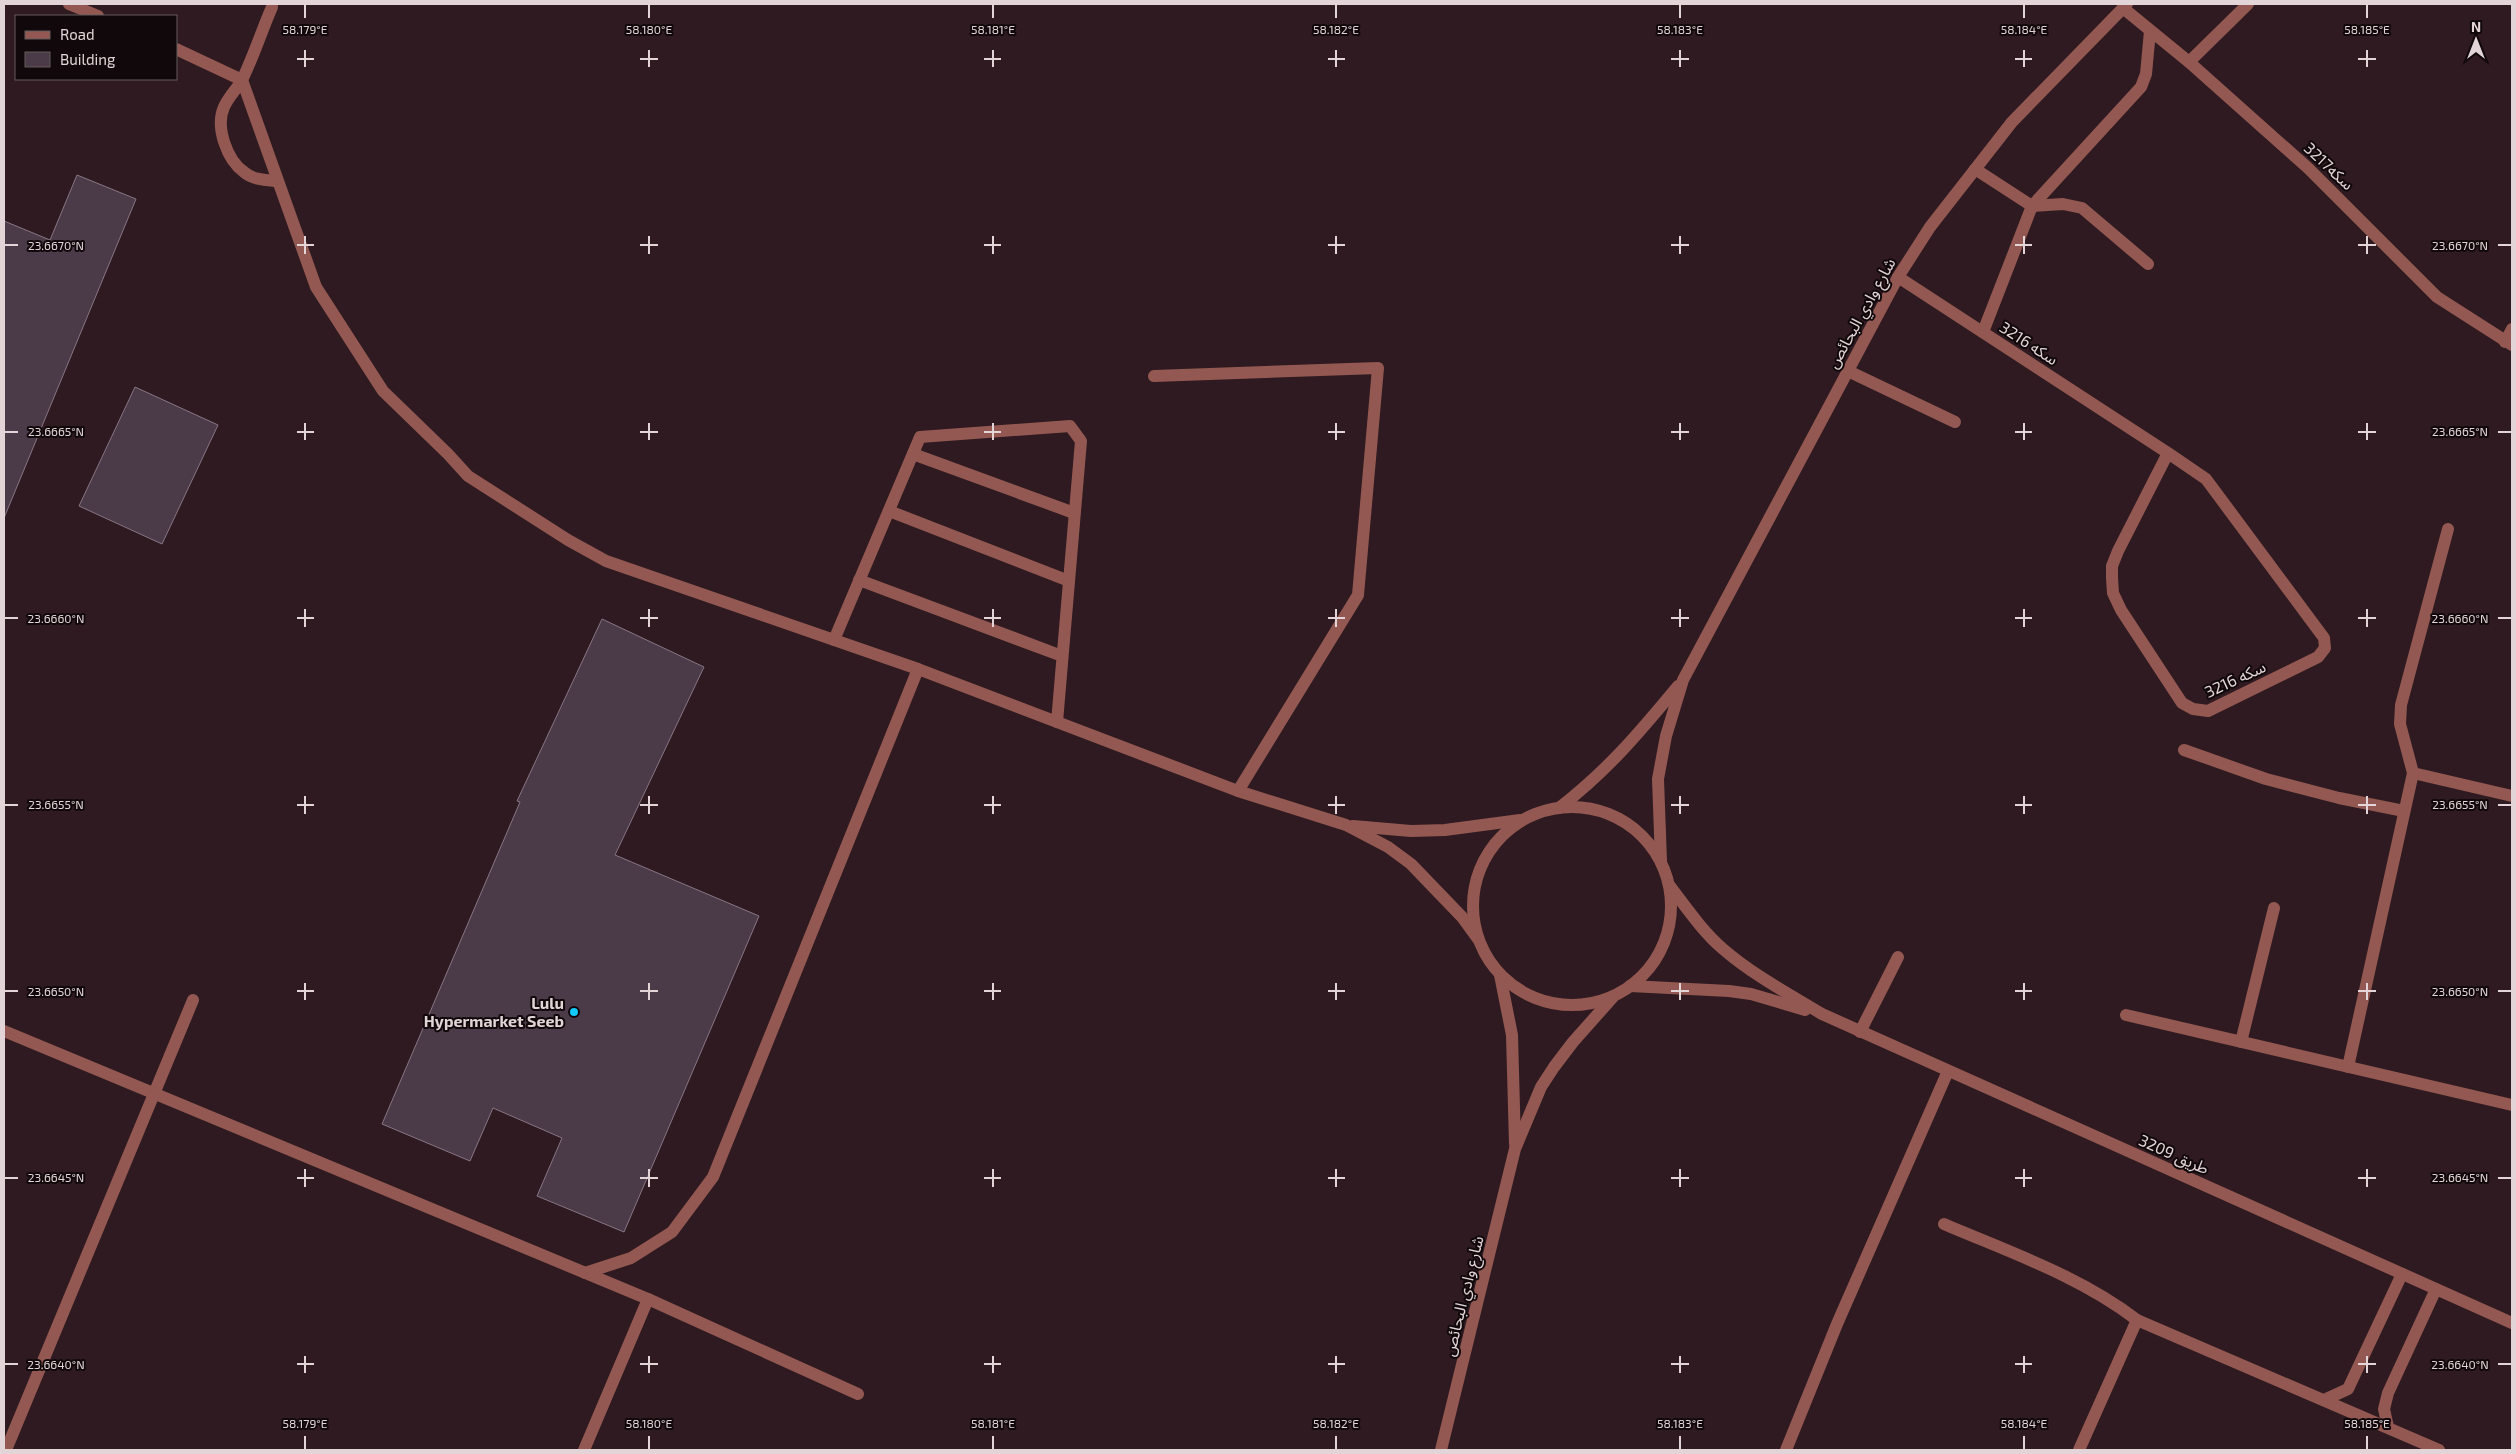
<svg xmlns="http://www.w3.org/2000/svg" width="2516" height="1454" font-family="'Exo 2','Noto Sans Arabic',sans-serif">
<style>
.building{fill:#4b3a47;stroke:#897685}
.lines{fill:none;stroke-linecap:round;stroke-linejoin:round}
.minor{stroke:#935851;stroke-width:12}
.ticks{fill:none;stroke:#e2d4d7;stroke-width:2}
.poi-dot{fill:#12cafb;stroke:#10080a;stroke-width:2}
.labels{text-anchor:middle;stroke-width:4;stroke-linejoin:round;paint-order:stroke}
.street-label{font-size:16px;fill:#e2d4d7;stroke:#10080a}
.poi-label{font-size:16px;font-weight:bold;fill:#e2d4d7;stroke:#10080a;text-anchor:end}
.ticks-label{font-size:12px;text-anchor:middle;fill:#e2d4d7;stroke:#10080a;stroke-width:4;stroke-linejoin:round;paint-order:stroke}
</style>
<rect width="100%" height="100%" fill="#2e1a20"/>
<g class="building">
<polygon points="77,175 136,199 4,518 4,221 50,240"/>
<polygon points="135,387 218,425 162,544 79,506"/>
<polygon points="602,619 704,667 615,855 759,916 624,1232 537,1196 562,1138 493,1108 470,1161 382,1124 520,802 517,801"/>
</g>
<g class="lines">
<g class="minor">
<polyline points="69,4 98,16"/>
<path d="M272 7C262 30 254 55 243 78 238 88 229 96 224 107 215 127 227 160 244 172 253 180 266 180 277 181"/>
<polyline points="2123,8 2189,62 2308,168 2437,297 2512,345"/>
<polyline points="176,49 242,80 316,287 383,391 448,454 468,476 568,540 606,561 918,669 1238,791 1346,825 1388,847 1411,864 1462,917 1478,939"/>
<polyline points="2189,62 2248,4"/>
<polyline points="1975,169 2032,206 2063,204 2082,208 2148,264"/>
<polyline points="1898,277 2168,453 2206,479 2324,638 2325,648 2318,657 2208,711 2193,709 2182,703 2121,610 2113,593 2112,578 2112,566 2118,551 2168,453"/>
<polyline points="1983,332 2032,206 2141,87 2146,74 2150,31"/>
<polyline points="2505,342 2512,329"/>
<polyline points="1848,371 1955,422"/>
<polyline points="1154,376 1378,368 1358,595 1238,791"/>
<polyline points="913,454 1074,513"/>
<polyline points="889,511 1069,581"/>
<polyline points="859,580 1062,656"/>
<polyline points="834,640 920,437 1070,426 1081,441 1057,722"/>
<polyline points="2184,750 2266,779 2339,798 2404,811"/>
<polyline points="2413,773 2512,796"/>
<circle cx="1572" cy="906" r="99"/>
<path d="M1559 808C1608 770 1639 733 1678 686"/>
<polyline points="1353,826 1411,831 1445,830 1520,820"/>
<polyline points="1661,861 1658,779 1666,736 1683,680 1898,277 1930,227 2012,122 2127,4"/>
<path d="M1669 885C1686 907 1702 931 1723 949 1753 975 1789 994 1822 1014L2512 1323"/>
<polyline points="1500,975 1512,1035 1515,1144"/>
<polyline points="1630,986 1729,991 1751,994 1805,1010"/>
<polyline points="2126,1015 2512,1105"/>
<polyline points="4,1031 648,1299 858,1394"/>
<polyline points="1860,1032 1898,957"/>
<polyline points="2241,1042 2274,908"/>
<polyline points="2348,1067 2413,773 2400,724 2401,705 2448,529"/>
<path d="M1944 1224C2009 1252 2080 1276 2137 1320L2439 1450"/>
<polyline points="585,1273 631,1258 672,1232 713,1177 918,669"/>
<polyline points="2324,1400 2348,1389 2402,1274"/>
<polyline points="2388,1427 2384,1409 2388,1393 2436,1289"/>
<polyline points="6,1450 193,1000"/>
<polyline points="584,1450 648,1299"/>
<polyline points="1441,1450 1515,1149 1541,1087 1554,1067 1573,1042 1613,997"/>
<polyline points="1786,1450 1837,1324 1948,1071"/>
<polyline points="2079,1450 2137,1320"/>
</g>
</g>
<path class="ticks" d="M305 5V18M649 5V18M993 5V18M1336 5V18M1680 5V18M2024 5V18M2367 5V18M305 50V67M649 50V67M993 50V67M1336 50V67M1680 50V67M2024 50V67M2367 50V67M297 59H314M640 59H658M984 59H1001M1328 59H1345M1671 59H1689M2015 59H2032M2358 59H2376M305 236V254M649 236V254M993 236V254M1336 236V254M1680 236V254M2024 236V254M2367 236V254M5 245H18M297 245H314M640 245H658M984 245H1001M1328 245H1345M1671 245H1689M2015 245H2032M2358 245H2376M2498 245H2511M305 423V440M649 423V440M993 423V440M1336 423V440M1680 423V440M2024 423V440M2367 423V440M5 432H18M297 432H314M640 432H658M984 432H1001M1328 432H1345M1671 432H1689M2015 432H2032M2358 432H2376M2498 432H2511M305 609V627M649 609V627M993 609V627M1336 609V627M1680 609V627M2024 609V627M2367 609V627M5 618H18M297 618H314M640 618H658M984 618H1001M1328 618H1345M1671 618H1689M2015 618H2032M2358 618H2376M2498 618H2511M305 796V814M649 796V814M993 796V814M1336 796V814M1680 796V814M2024 796V814M2367 796V814M5 805H18M297 805H314M640 805H658M984 805H1001M1328 805H1345M1671 805H1689M2015 805H2032M2358 805H2376M2498 805H2511M305 983V1000M649 983V1000M993 983V1000M1336 983V1000M1680 983V1000M2024 983V1000M2367 983V1000M5 991H18M297 991H314M640 991H658M984 991H1001M1328 991H1345M1671 991H1689M2015 991H2032M2358 991H2376M2498 991H2511M305 1169V1187M649 1169V1187M993 1169V1187M1336 1169V1187M1680 1169V1187M2024 1169V1187M2367 1169V1187M5 1178H18M297 1178H314M640 1178H658M984 1178H1001M1328 1178H1345M1671 1178H1689M2015 1178H2032M2358 1178H2376M2498 1178H2511M305 1356V1373M649 1356V1373M993 1356V1373M1336 1356V1373M1680 1356V1373M2024 1356V1373M2367 1356V1373M5 1364H18M297 1364H314M640 1364H658M984 1364H1001M1328 1364H1345M1671 1364H1689M2015 1364H2032M2358 1364H2376M2498 1364H2511M305 1436V1449M649 1436V1449M993 1436V1449M1336 1436V1449M1680 1436V1449M2024 1436V1449M2367 1436V1449"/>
<circle class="poi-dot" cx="574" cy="1012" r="5"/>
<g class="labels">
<g class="street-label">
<text transform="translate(2329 166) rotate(43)" y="6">سكه3217</text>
<text transform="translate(1861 313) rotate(-61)" y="6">شارع وادي البحائص</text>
<text transform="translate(2029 343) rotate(33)" y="6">سكه 3216</text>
<text transform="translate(2235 679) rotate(-25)" y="6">سكه 3216</text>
<text transform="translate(2174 1154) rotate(24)" y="6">طريق 3209</text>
<text transform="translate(1463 1296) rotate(-76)" y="6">شارع وادي البحائص</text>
</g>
<g class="poi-label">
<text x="564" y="1009">Lulu<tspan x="564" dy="18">Hypermarket Seeb</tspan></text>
</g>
</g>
<g class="ticks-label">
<text x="305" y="34">58.179°E</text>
<text x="649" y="34">58.180°E</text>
<text x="993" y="34">58.181°E</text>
<text x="1336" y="34">58.182°E</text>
<text x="1680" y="34">58.183°E</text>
<text x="2024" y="34">58.184°E</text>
<text x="2367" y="34">58.185°E</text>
<text x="56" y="250">23.6670°N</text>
<text x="2460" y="250">23.6670°N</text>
<text x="56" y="436">23.6665°N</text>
<text x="2460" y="436">23.6665°N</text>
<text x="56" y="623">23.6660°N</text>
<text x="2460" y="623">23.6660°N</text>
<text x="56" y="809">23.6655°N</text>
<text x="2460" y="809">23.6655°N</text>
<text x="56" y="996">23.6650°N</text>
<text x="2460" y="996">23.6650°N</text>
<text x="56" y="1182">23.6645°N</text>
<text x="2460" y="1182">23.6645°N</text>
<text x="56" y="1369">23.6640°N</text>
<text x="2460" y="1369">23.6640°N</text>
<text x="305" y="1428">58.179°E</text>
<text x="649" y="1428">58.180°E</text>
<text x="993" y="1428">58.181°E</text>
<text x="1336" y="1428">58.182°E</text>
<text x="1680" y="1428">58.183°E</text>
<text x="2024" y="1428">58.184°E</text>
<text x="2367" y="1428">58.185°E</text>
</g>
<rect width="2516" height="1454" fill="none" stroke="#e2d4d7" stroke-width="10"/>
<rect x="15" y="15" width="162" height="65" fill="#10080a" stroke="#645a5c"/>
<rect x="25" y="31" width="25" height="8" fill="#935851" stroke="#645a5c"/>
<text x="60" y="40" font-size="15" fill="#e2d4d7">Road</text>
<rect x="25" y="52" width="25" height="15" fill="#4b3a47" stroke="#645a5c"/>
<text x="60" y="65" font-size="15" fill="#e2d4d7">Building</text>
<g transform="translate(2476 40)" stroke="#10080a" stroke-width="4" paint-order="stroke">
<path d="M0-4L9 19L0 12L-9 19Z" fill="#e2d4d7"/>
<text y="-8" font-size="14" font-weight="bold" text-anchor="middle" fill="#e2d4d7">N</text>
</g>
</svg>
